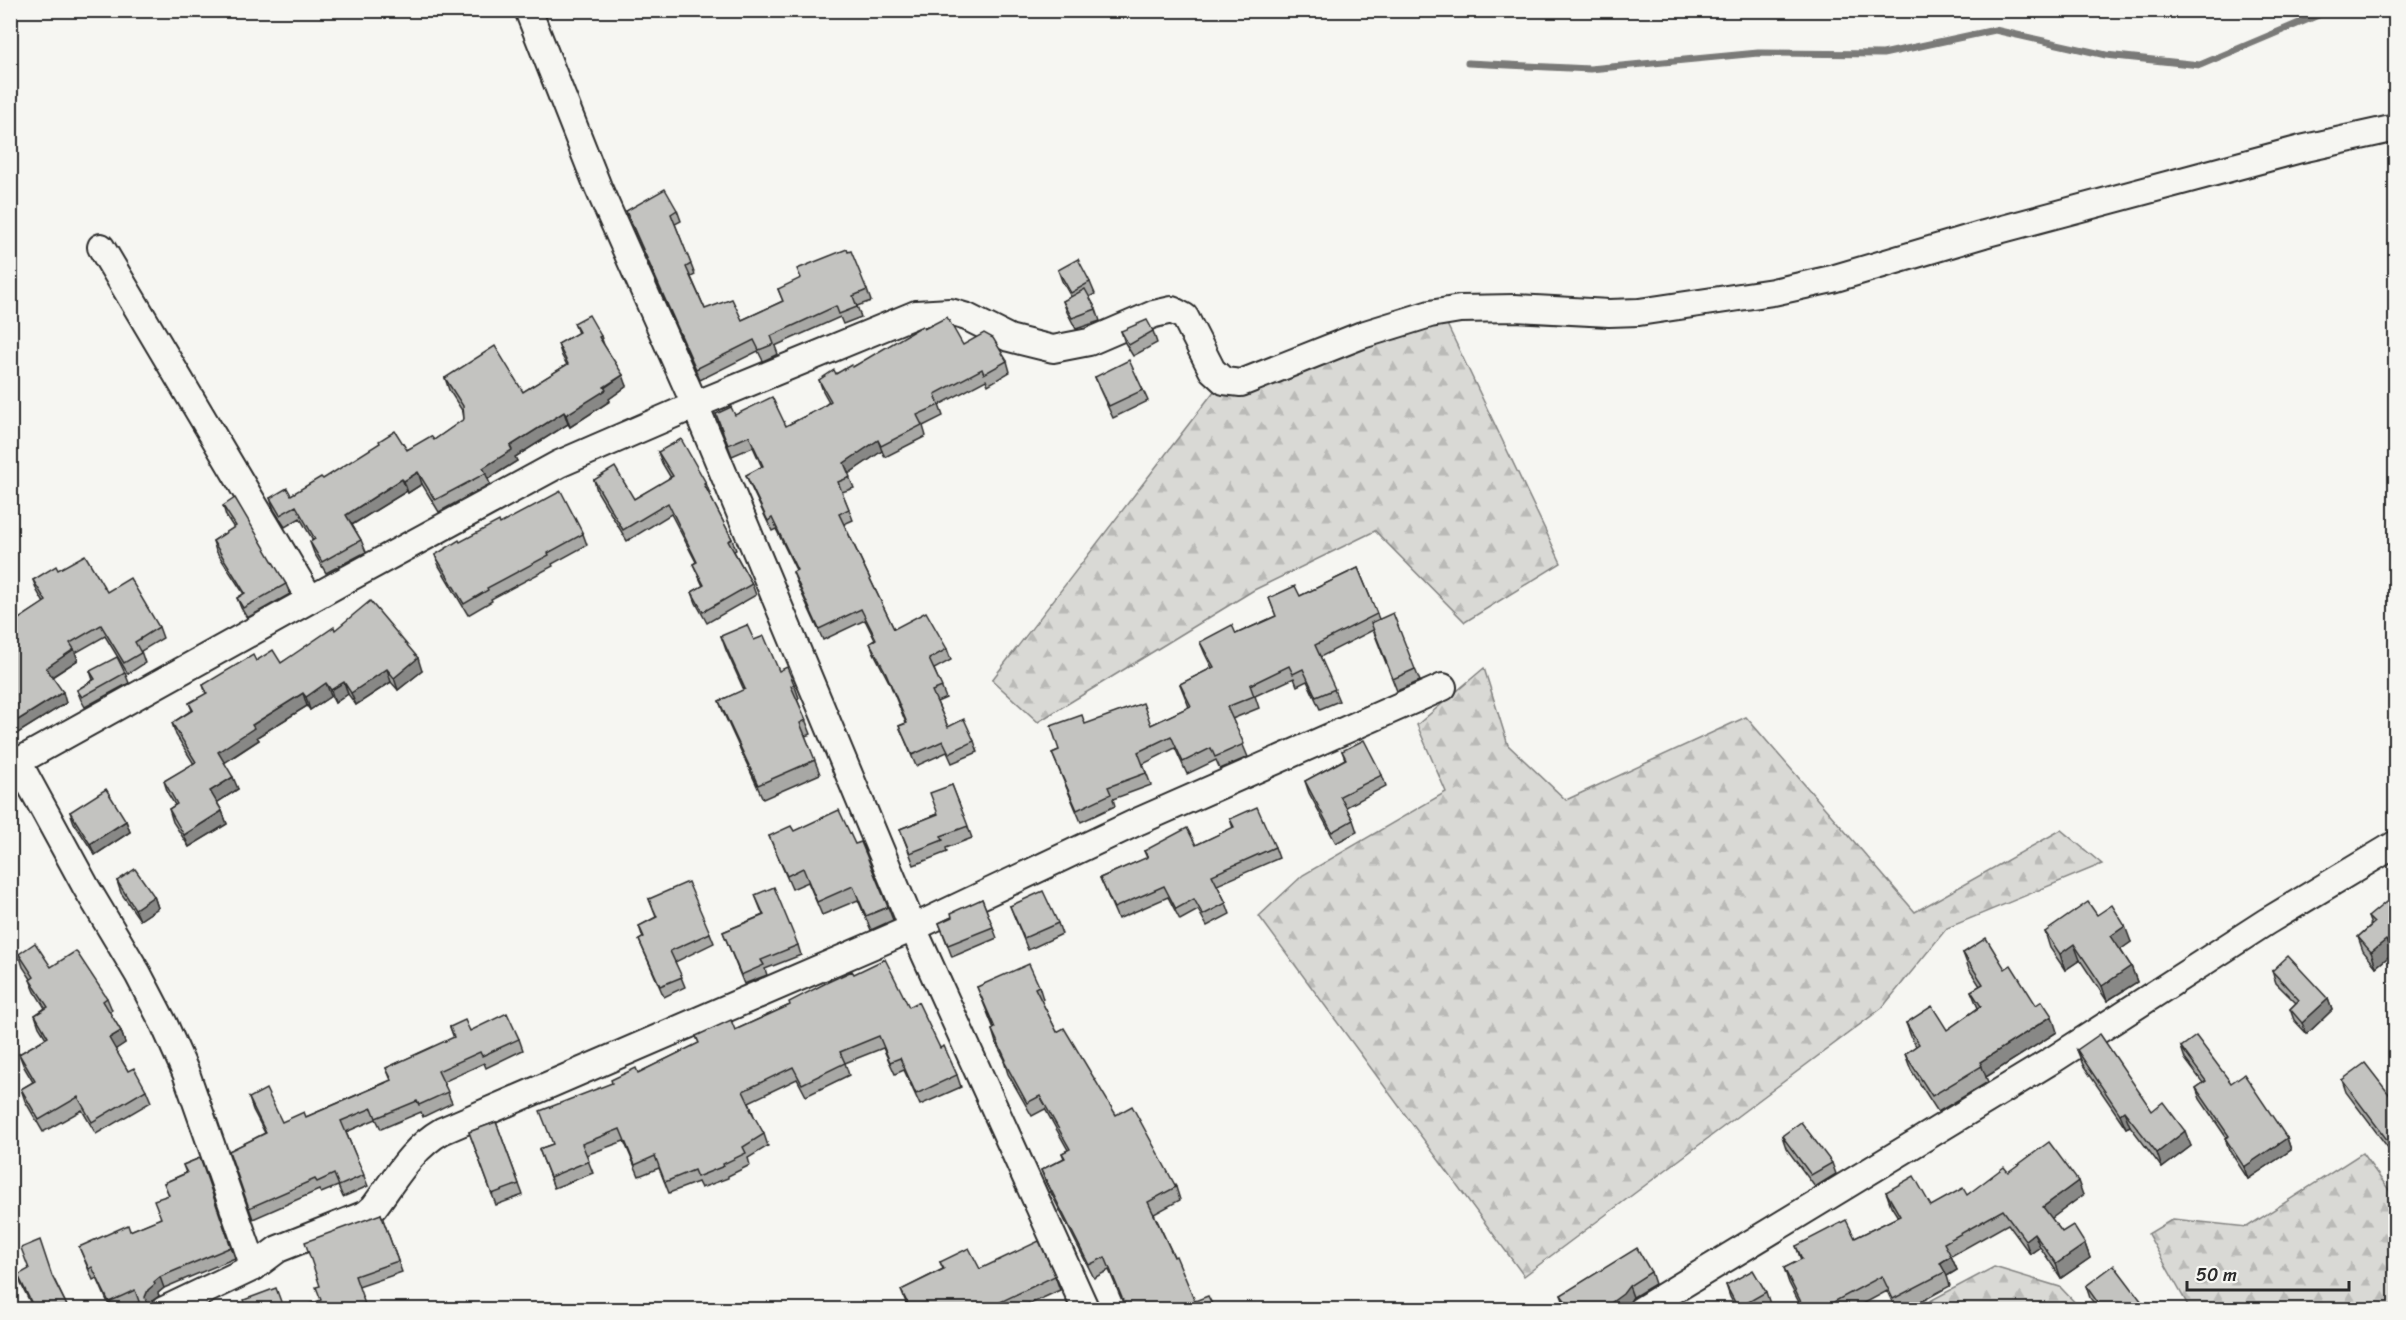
<svg xmlns="http://www.w3.org/2000/svg" width="2406" height="1320" font-family="Sriracha,sans-serif">
<style>
.forest{fill:url(#forest-firs);stroke:#828280;stroke-width:1.5}
.lines{fill:none;stroke-linecap:round;stroke-linejoin:round}
.stream{stroke:#7a7a78;stroke-width:7}
.street-casing{stroke:#2b2b2b;stroke-width:30}
.street{stroke:#f6f6f2;stroke-width:26}
.wall{fill:#a8a8a5;stroke:#2b2b2b;stroke-width:1.5}
.shaded-wall{fill:#888886;stroke:#2b2b2b;stroke-width:1.5}
.building{fill:#c3c3c0;stroke:#2b2b2b;stroke-width:1.5}
</style>
<defs>
<pattern id="forest-firs" width="22" height="20" patternUnits="userSpaceOnUse" patternTransform="scale(1.5)"><rect width="22" height="20" fill="#d9d9d5"/><path d="M5 1l3.5 6h-7zM16 11l3.5 6h-7z" fill="#babab7"/></pattern>
</defs>
<rect width="100%" height="100%" fill="#f6f6f2"/>
<filter id="ink" filterUnits="userSpaceOnUse"><feTurbulence type="fractalNoise" baseFrequency=".0167" numOctaves="2"/><feDisplacementMap in="SourceGraphic" scale="12" xChannelSelector="R" yChannelSelector="G"/><feConvolveMatrix kernelMatrix="1 2 1 2 8 2 1 2 1" color-interpolation-filters="sRGB"/></filter>
<g filter="url(#ink)">
<g class="forest">
<polygon points="1443,316 1561,563 1465,622 1375,531 1254,590 1038,722 992,680 1225,377"/>
<polygon points="1484,668 1508,745 1566,800 1746,717 1915,912 2061,830 2102,864 1947,928 1882,1008 1524,1276 1259,916 1303,875 1446,792 1417,725"/>
<polygon points="2362,1153 2395,1198 2395,1309 2190,1309 2148,1234 2173,1219 2247,1227"/>
<polygon points="1994,1267 2060,1287 2081,1309 1915,1309"/>
</g>
<g class="lines">
<polyline class="stream" points="1468,63 1590,69 1758,53 1883,54 1995,30 2106,55 2200,65 2330,10"/>
<defs>
<g id="street">
<polyline points="528,10 598,187 695,405 913,928 1086,1310"/>
<polyline points="101,247 310,599"/>
<polyline points="18,762 86,887 138,974 164,1024 186,1073 254,1267"/>
<polyline points="10,766 340,583 559,464 695,405 916,314 950,312 967,317 1009,338 1053,349 1089,342 1154,314 1172,310 1185,317 1212,370 1224,381 1241,383 1362,335 1430,314 1460,309 1515,308 1609,313 1639,312 1773,292 1832,279 1984,234 2301,149 2396,128"/>
<path d="M164 1310 254 1267 278 1249 366 1214 374 1207C395 1179 412 1148 442 1131L913 928 1139 821 1443 687"/>
<polyline points="1641,1310 2051,1061 2266,922 2396,844"/>
</g>
</defs>
<use href="#street" class="street-casing"/>
<use href="#street" class="street"/>
</g>
<g class="wall">
<polygon points="677,210 681,221 675,224 695,275 691,277 705,309 742,320 783,301 778,289 867,290 871,301 857,306 861,317 843,324 840,317 775,346 778,354 763,361 758,351 700,380 626,211"/>
<polygon points="1058,270 1090,282 1095,294 1089,297 1096,309 1100,321 1076,329 1067,312 1063,301 1071,297 1062,281"/>
<polygon points="574,323 601,336 604,345 627,386 609,399 610,401 570,427 568,424 515,457 517,461 488,479 490,484 439,512 422,484 408,493 407,491 352,525 361,540 366,552 326,573 314,553 310,542 313,540 300,518 285,527 274,510 270,498 291,495 323,479 434,440 464,419 463,412 449,390 445,378 523,392 567,365 562,356 558,344 578,333"/>
<polygon points="924,329 963,345 1007,361 1010,372 988,385 986,380 939,405 943,416 923,426 926,436 885,457 882,451 848,474 854,488 842,492 853,520 844,524 894,629 947,649 951,660 934,669 946,698 937,702 948,727 974,741 978,752 952,763 947,752 916,766 899,726 906,723 890,684 874,653 870,643 875,640 865,620 823,640 797,583 793,572 796,570 776,529 772,531 750,485 746,475 762,467 753,447 732,456 716,414 735,415 786,426 821,408 829,402 823,391 819,380 853,367"/>
<polygon points="1121,331 1153,331 1157,343 1133,356 1125,343"/>
<polygon points="1095,377 1143,390 1148,401 1113,418 1099,388"/>
<polygon points="658,452 706,483 710,494 709,494 732,539 736,550 734,551 752,584 756,595 707,623 696,603 692,592 703,586 693,564 696,562 671,514 627,541 597,491 594,480 634,499 671,478 662,463"/>
<polygon points="223,506 286,584 290,594 247,618 241,608 237,598 244,594 216,551 213,541 234,528 226,516"/>
<polygon points="500,524 583,534 587,545 552,564 553,566 491,599 492,601 468,615 439,566 435,555"/>
<polygon points="1358,568 1379,619 1415,669 1420,681 1397,691 1373,630 1320,657 1339,701 1320,709 1307,681 1297,686 1294,678 1255,696 1259,708 1232,719 1248,757 1220,769 1216,760 1187,774 1175,748 1143,764 1151,785 1113,799 1115,806 1081,822 1052,753 1059,750 1085,724 1151,725 1189,707 1180,684 1212,668 1205,654 1200,642 1236,634 1276,616 1269,598 1300,596"/>
<polygon points="58,570 107,592 159,627 163,638 141,651 145,663 128,674 105,636 75,653 78,660 52,677 66,703 10,738 10,625 44,603 37,591 33,580"/>
<polygon points="335,630 422,671 398,690 391,682 356,705 348,694 335,703 331,696 310,710 307,706 257,737 259,740 224,763 238,789 217,802 222,811 227,824 189,847 173,822 169,809 175,805 168,794 164,781 194,764 176,735 172,723 192,710 189,703 206,694 203,685 256,661 281,663"/>
<polygon points="721,636 754,640 779,671 794,684 799,698 797,699 811,734 805,736 820,774 763,799 724,714 719,701 744,690 726,650"/>
<polygon points="90,671 125,673 129,683 85,707 81,700 77,690 93,680"/>
<polygon points="1342,751 1382,775 1386,786 1346,807 1353,820 1357,832 1336,843 1309,793 1305,781 1345,759"/>
<polygon points="952,785 972,838 946,848 947,852 914,865 900,829 938,814"/>
<polygon points="70,812 126,821 130,832 95,855 74,823"/>
<polygon points="1230,819 1275,847 1279,858 1217,885 1226,903 1230,914 1207,926 1198,910 1180,920 1168,897 1118,919 1100,878 1147,858 1144,851 1196,845 1233,828"/>
<polygon points="794,831 855,844 888,907 893,920 871,930 858,900 822,915 808,882 792,889 769,836"/>
<polygon points="117,881 154,896 158,908 140,920 121,893"/>
<polygon points="755,895 798,945 801,955 765,969 767,975 744,984 723,932 763,915"/>
<polygon points="649,899 710,933 714,943 675,962 685,987 664,997 639,940 643,938 639,926 656,917"/>
<polygon points="982,899 997,938 952,957 939,923 952,917"/>
<polygon points="1010,906 1058,923 1062,934 1028,950"/>
<polygon points="2396,914 2396,959 2392,954 2376,967 2363,951 2358,937 2371,925 2368,917"/>
<polygon points="2097,915 2131,942 2120,949 2131,966 2137,982 2107,1001 2080,960 2065,970 2050,948 2045,932"/>
<polygon points="1963,953 2005,969 2057,1032 1986,1077 1988,1082 1938,1112 1911,1070 1905,1054 1916,1046 1912,1039 1906,1023 1947,1030 1978,1008 1971,991 1980,986 1969,969"/>
<polygon points="19,954 51,967 107,998 112,1010 109,1012 121,1031 125,1043 115,1049 128,1071 146,1090 151,1102 96,1134 82,1110 43,1132 25,1101 21,1089 33,1082 24,1067 19,1054 46,1038 39,1027 35,1015 45,1008 35,992 30,980 31,979 23,967"/>
<polygon points="2272,971 2328,999 2332,1010 2307,1034 2294,1020 2290,1009 2296,1003 2276,983"/>
<polygon points="854,974 909,1007 940,1048 957,1075 961,1087 920,1105 904,1070 895,1074 883,1048 845,1063 849,1075 806,1096 797,1079 749,1102 755,1119 764,1134 768,1146 748,1158 750,1165 728,1176 728,1178 701,1188 698,1182 669,1193 659,1168 639,1176 624,1141 586,1155 593,1173 554,1188 539,1149 553,1144 638,1073 699,1043 696,1036 735,1030 790,1005"/>
<polygon points="1039,986 1043,999 1041,1000 1057,1032 1116,1115 1176,1187 1180,1200 1154,1214 1195,1301 1215,1310 1126,1310 1109,1270 1094,1278 1046,1183 1041,1170 1064,1158 1062,1153 1068,1150 1045,1109 1032,1116 1008,1074 1004,1061 1005,1060 996,1043 992,1030 994,1029 977,987"/>
<polygon points="450,1027 519,1039 523,1050 486,1068 484,1063 443,1082 452,1103 423,1117 421,1112 381,1129 376,1119 346,1132 368,1186 343,1197 338,1186 321,1193 319,1190 253,1219 229,1151 265,1133 253,1110 249,1098 282,1122 306,1117 391,1080 386,1068 454,1038"/>
<polygon points="2181,1047 2231,1083 2287,1138 2291,1150 2248,1179 2229,1150 2225,1138 2226,1137 2200,1099 2196,1088 2203,1083 2185,1059"/>
<polygon points="2077,1050 2152,1111 2191,1146 2162,1168 2130,1126 2126,1128 2083,1065"/>
<polygon points="2342,1080 2396,1103 2396,1150 2392,1153 2346,1092"/>
<polygon points="496,1122 523,1195 496,1205 469,1132"/>
<polygon points="1782,1136 1832,1163 1836,1174 1815,1187 1786,1148"/>
<polygon points="200,1158 235,1258 164,1288 158,1293 159,1296 152,1301 149,1308 139,1302 122,1310 111,1310 97,1278 93,1280 79,1247 130,1231 160,1219 169,1195 164,1183 186,1173 183,1165"/>
<polygon points="2008,1172 2083,1195 2051,1218 2062,1232 2085,1244 2090,1258 2061,1278 2040,1247 2030,1254 2008,1224 1951,1256 1957,1270 1947,1276 1950,1286 1906,1310 1896,1310 1887,1291 1852,1310 1803,1310 1789,1283 1784,1268 1801,1260 1796,1246 1855,1238 1898,1217 1891,1206 1886,1192 1931,1206 1967,1195"/>
<polygon points="381,1214 402,1272 321,1300 320,1286"/>
<polygon points="940,1262 980,1269 1055,1276 1060,1290 1017,1310 909,1310 901,1290 943,1269"/>
<polygon points="1651,1272 1655,1284 1633,1297 1627,1306 1622,1310 1568,1310 1565,1306 1561,1295"/>
<polygon points="18,1275 53,1277 69,1310 34,1310 21,1284"/>
<polygon points="1726,1285 1766,1292 1770,1304 1761,1310 1737,1310 1730,1297"/>
<polygon points="2086,1286 2148,1310 2099,1310 2090,1298"/>
</g>
<g class="shaded-wall">
<polygon points="623,375 627,386 609,399 610,401 570,427 566,415"/>
<polygon points="564,412 568,424 515,457 517,461 488,479 483,468 510,446"/>
<polygon points="878,440 882,451 848,474 844,463"/>
<polygon points="418,472 422,484 408,493 404,481"/>
<polygon points="402,479 407,491 350,526 346,515"/>
<polygon points="74,649 78,660 50,678 46,668"/>
<polygon points="418,658 422,671 398,690 394,678"/>
<polygon points="387,669 391,682 356,705 351,693"/>
<polygon points="344,682 348,694 335,703 331,690"/>
<polygon points="326,683 331,696 310,710 306,697"/>
<polygon points="63,692 66,703 10,738 10,725"/>
<polygon points="303,693 307,706 257,737 259,740 222,764 218,752 252,725"/>
<polygon points="233,777 238,789 215,804 210,791"/>
<polygon points="222,811 227,824 189,847 184,835"/>
<polygon points="126,821 130,832 95,855 90,844"/>
<polygon points="154,896 158,908 140,920 135,909"/>
<polygon points="2125,926 2131,942 2117,952 2111,936"/>
<polygon points="2386,940 2392,954 2376,967 2371,952"/>
<polygon points="2074,944 2080,960 2065,970 2060,954"/>
<polygon points="2131,966 2137,982 2107,1001 2102,986"/>
<polygon points="2328,999 2332,1010 2307,1034 2302,1023"/>
<polygon points="2052,1016 2057,1032 1986,1077 1980,1062"/>
<polygon points="121,1031 125,1043 113,1051 109,1038"/>
<polygon points="2124,1111 2130,1126 2126,1128 2120,1114"/>
<polygon points="2185,1131 2191,1146 2162,1168 2157,1153"/>
<polygon points="2396,1136 2396,1150 2392,1153 2388,1141"/>
<polygon points="2287,1138 2291,1150 2248,1179 2244,1167"/>
<polygon points="2078,1181 2083,1195 2048,1221 2043,1207"/>
<polygon points="2034,1233 2040,1247 2030,1254 2025,1240"/>
<polygon points="2085,1244 2090,1258 2061,1278 2056,1264"/>
<polygon points="1951,1256 1957,1270 1947,1276 1940,1263"/>
<polygon points="160,1277 164,1288 158,1293 159,1296 152,1301 148,1310 145,1297 148,1290 154,1282"/>
<polygon points="1629,1286 1633,1297 1627,1306 1622,1310 1601,1310"/>
</g>
<g class="building">
<polygon points="665,189 677,210 671,214 691,264 686,267 705,309 732,299 742,320 783,301 778,289 801,278 797,269 847,249 848,252 851,251 867,290 853,296 857,307 839,314 836,306 771,336 774,344 759,350 754,340 696,369 626,211"/>
<polygon points="1078,259 1090,282 1071,293 1058,270"/>
<polygon points="1085,289 1096,309 1072,318 1063,301"/>
<polygon points="589,315 601,336 599,337 623,375 604,387 606,390 566,415 564,412 510,446 512,450 483,468 486,473 435,500 418,472 404,481 402,479 346,515 361,540 322,562 310,542 315,539 296,506 280,515 270,498 287,488 291,495 321,477 323,479 380,443 379,441 395,431 407,450 431,436 434,440 464,419 463,406 445,378 495,346 523,392 568,364 558,344 579,332 574,323"/>
<polygon points="947,317 963,345 984,333 993,338 1007,361 984,374 982,369 935,394 939,405 917,415 922,425 881,446 878,440 844,463 850,477 838,482 849,509 839,514 894,629 926,612 947,649 929,659 942,687 932,691 948,727 964,719 974,741 949,753 943,741 912,755 899,726 907,723 886,673 870,643 876,639 861,609 819,629 793,572 797,570 772,518 768,521 746,475 763,466 749,436 728,445 716,414 731,407 735,415 772,397 786,426 821,408 831,401 819,380 834,370 836,374 851,365 853,367 922,326 924,329"/>
<polygon points="1147,320 1153,331 1129,345 1121,331"/>
<polygon points="1129,360 1143,390 1109,406 1095,377"/>
<polygon points="681,439 706,483 704,484 732,539 728,541 752,584 703,612 692,592 704,585 693,564 697,562 668,503 623,530 594,480 615,467 634,499 673,476 658,452"/>
<polygon points="561,491 583,534 548,553 549,555 487,588 488,590 464,604 435,555 459,540 460,542 499,521 500,524"/>
<polygon points="235,498 286,584 243,608 237,598 245,593 213,541 236,526 223,506"/>
<polygon points="85,555 107,592 130,578 159,627 135,642 141,653 124,663 101,625 70,643 74,649 46,668 63,692 10,725 10,625 46,601 33,580 56,566 58,570"/>
<polygon points="1358,568 1377,614 1315,645 1335,689 1316,697 1303,669 1293,674 1289,666 1250,685 1254,696 1227,707 1244,744 1215,757 1211,748 1183,762 1171,736 1138,752 1146,773 1108,787 1111,794 1077,810 1052,753 1059,750 1051,726 1082,715 1085,724 1143,703 1151,725 1191,706 1180,684 1214,667 1200,642 1232,625 1236,634 1276,616 1269,598 1295,586 1300,596"/>
<polygon points="370,601 418,658 394,678 387,669 351,693 344,682 331,690 326,683 306,697 303,693 252,725 254,728 218,752 233,777 210,791 222,811 184,835 169,809 177,804 164,781 196,762 172,723 193,710 189,703 207,693 203,685 253,655 256,661 273,650 281,663 334,627 335,630"/>
<polygon points="1393,613 1415,669 1393,679 1371,623"/>
<polygon points="747,625 754,640 764,636 779,671 787,667 794,684 791,686 806,720 800,723 815,760 758,785 719,701 745,689 721,636"/>
<polygon points="117,657 125,673 82,697 77,690 95,679 90,671"/>
<polygon points="1364,740 1382,775 1340,796 1353,820 1332,832 1305,781 1346,759 1342,751"/>
<polygon points="952,785 968,826 941,836 943,840 910,853 900,829 938,814 930,793"/>
<polygon points="106,789 126,821 90,844 70,812"/>
<polygon points="1257,807 1275,847 1212,875 1226,903 1203,915 1194,899 1176,909 1164,886 1114,908 1100,878 1148,857 1144,851 1187,828 1196,845 1234,827 1230,819"/>
<polygon points="839,810 855,844 861,842 888,907 866,916 853,886 817,902 803,868 787,876 769,836 791,826 794,831"/>
<polygon points="135,869 154,896 135,909 117,881"/>
<polygon points="688,882 710,933 670,951 682,977 660,986 639,940 644,937 639,926 657,917 649,899"/>
<polygon points="774,887 798,945 761,960 764,965 741,975 723,932 764,915 755,895"/>
<polygon points="1043,891 1058,923 1024,938 1010,906"/>
<polygon points="982,899 993,927 948,945 939,923 952,917 951,913"/>
<polygon points="2088,902 2097,915 2112,905 2125,926 2111,936 2131,966 2102,986 2074,944 2060,954 2045,932"/>
<polygon points="2386,902 2396,914 2396,951 2386,940 2371,952 2358,937 2374,923 2368,917"/>
<polygon points="1986,938 2005,969 2011,965 2036,1005 2042,1001 2052,1016 1980,1062 1982,1066 1932,1096 1905,1054 1919,1044 1906,1023 1932,1006 1947,1030 1981,1006 1971,991 1983,984 1963,953"/>
<polygon points="35,943 51,967 76,951 107,998 103,1001 121,1031 109,1038 128,1071 134,1068 146,1090 92,1122 78,1097 39,1120 21,1089 35,1081 19,1054 48,1037 35,1015 48,1007 30,980 34,977 19,954"/>
<polygon points="2288,956 2328,999 2302,1023 2290,1009 2299,1000 2272,971"/>
<polygon points="885,959 909,1007 918,1002 940,1048 944,1046 957,1075 916,1094 900,1058 890,1062 879,1036 840,1052 845,1063 802,1084 793,1067 743,1091 751,1108 750,1109 764,1134 743,1147 746,1153 723,1164 724,1166 697,1177 694,1170 665,1182 655,1156 635,1165 620,1129 582,1144 589,1161 550,1177 539,1149 553,1144 540,1111 612,1083 611,1080 636,1068 638,1073 699,1043 696,1036 731,1020 735,1030 790,1005 789,1002 828,982 852,971 854,974"/>
<polygon points="1029,964 1039,986 1035,988 1057,1032 1064,1028 1116,1115 1132,1106 1176,1187 1148,1202 1174,1257 1176,1256 1195,1301 1208,1296 1215,1310 1127,1310 1105,1257 1089,1265 1041,1170 1065,1158 1062,1153 1070,1149 1040,1096 1027,1103 1004,1061 1006,1060 992,1030 995,1028 977,987"/>
<polygon points="507,1013 519,1039 482,1056 480,1052 438,1071 448,1092 419,1105 417,1101 376,1118 372,1108 341,1121 364,1175 339,1186 334,1174 317,1182 315,1179 249,1208 229,1151 266,1133 249,1098 266,1089 282,1122 304,1112 306,1117 392,1080 386,1068 454,1037 450,1027 465,1020 470,1031"/>
<polygon points="2100,1034 2152,1111 2163,1102 2185,1131 2157,1153 2124,1111 2120,1114 2077,1050"/>
<polygon points="2196,1036 2231,1083 2244,1074 2287,1138 2244,1167 2225,1138 2229,1136 2196,1088 2206,1081 2181,1047"/>
<polygon points="2365,1063 2396,1103 2396,1117 2394,1118 2396,1119 2396,1136 2388,1141 2342,1080"/>
<polygon points="496,1122 519,1184 492,1194 469,1132"/>
<polygon points="1801,1122 1832,1163 1811,1175 1782,1136"/>
<polygon points="2049,1142 2078,1181 2043,1207 2062,1232 2073,1225 2085,1244 2056,1264 2034,1233 2025,1240 2003,1210 1944,1243 1951,1256 1940,1263 1945,1272 1893,1299 1882,1276 1826,1306 1828,1310 1805,1310 1784,1268 1802,1259 1796,1246 1846,1220 1855,1238 1900,1216 1886,1192 1914,1176 1931,1206 1963,1188 1967,1195 2004,1167 2008,1172"/>
<polygon points="200,1158 231,1247 160,1277 154,1282 155,1284 148,1290 145,1297 147,1306 150,1310 142,1310 135,1290 109,1302 92,1267 89,1269 79,1247 128,1225 130,1231 161,1218 154,1200 169,1195 164,1183 187,1173 183,1165"/>
<polygon points="381,1214 398,1261 355,1276 367,1310 293,1310 321,1300 316,1287 320,1286 305,1242"/>
<polygon points="40,1240 52,1276 69,1310 35,1310 18,1275 29,1269 21,1248"/>
<polygon points="1039,1241 1055,1276 996,1304 999,1310 911,1310 901,1290 944,1269 940,1262 969,1248 980,1269"/>
<polygon points="1637,1248 1651,1272 1629,1286 1623,1294 1601,1310 1572,1310 1561,1295"/>
<polygon points="2114,1265 2148,1310 2103,1310 2086,1286"/>
<polygon points="1753,1270 1766,1292 1738,1308 1726,1285"/>
<polygon points="276,1288 284,1310 248,1310 244,1300"/>
</g>
</g>
<rect width="2406" height="1320" fill="none" stroke="#f6f6f2" stroke-width="36"/>
<rect x="18" y="18" width="2370" height="1284" fill="none" stroke="#2b2b2b" stroke-width="2" filter="url(#ink)"/>
<path d="M2187 1281v9h162v-9" fill="none" stroke="#2b2b2b" stroke-width="3"/>
<text x="2196" y="1281" font-size="18" fill="#2b2b2b" stroke="#f6f6f2" stroke-width="4.5" paint-order="stroke">50 m</text>
</svg>
